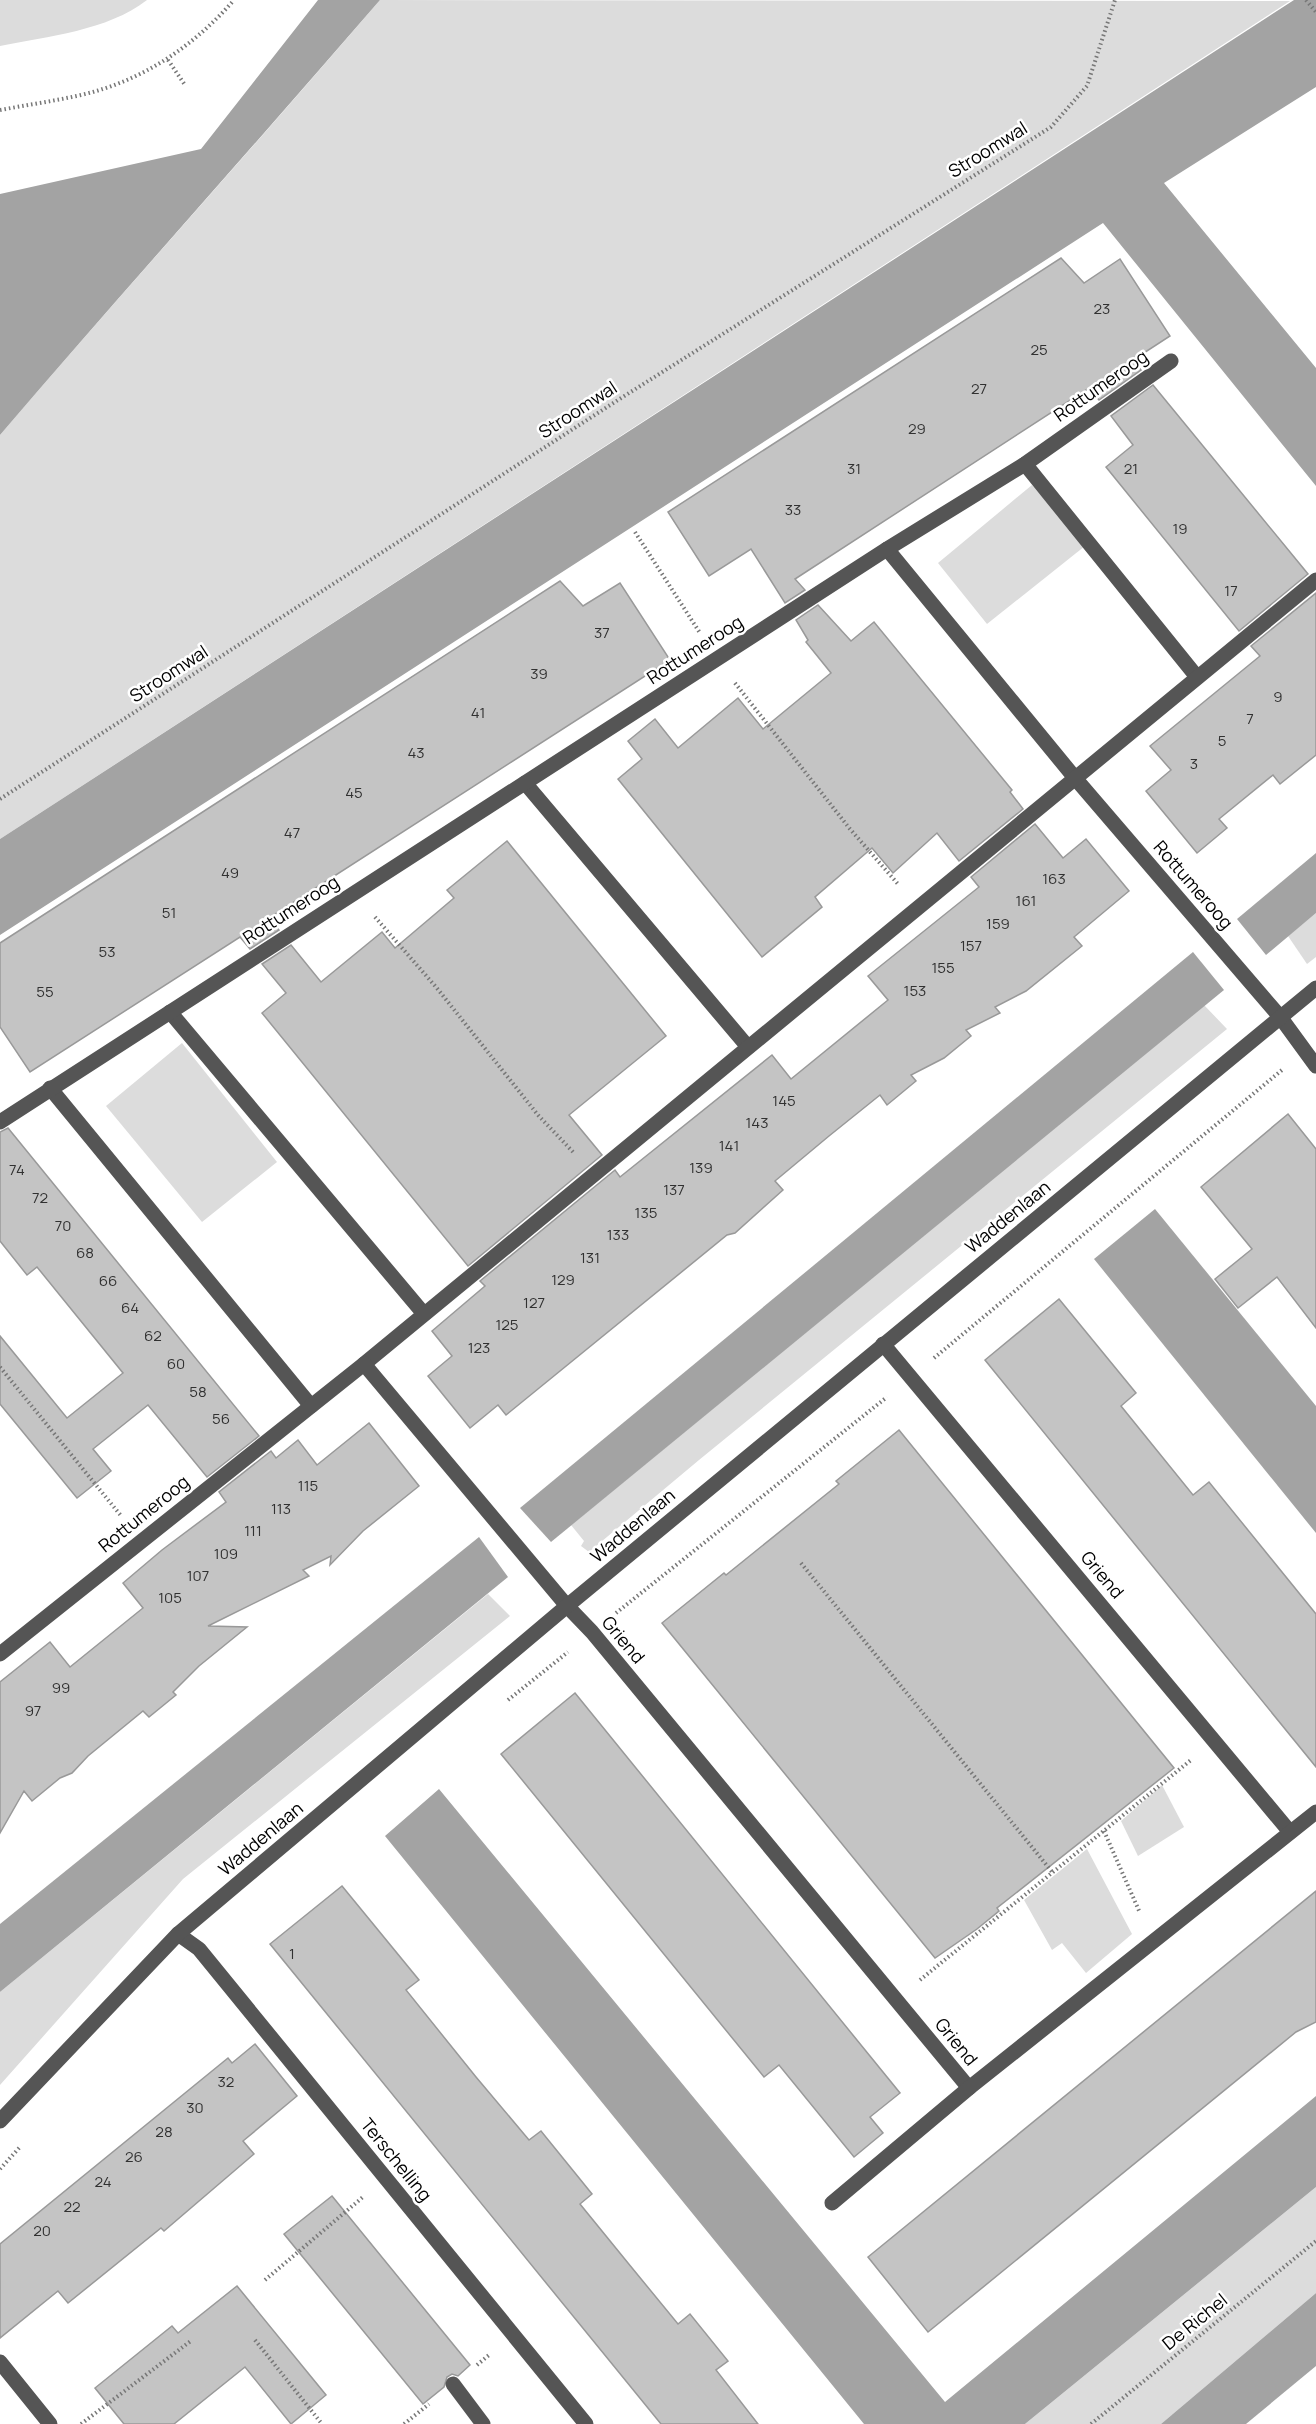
<svg xmlns="http://www.w3.org/2000/svg" width="1316" height="2424" font-family="Manrope,sans-serif">
<style>
.green{fill:#dcdcdc}
.water{fill:#a3a3a3}
.building{fill:#c4c4c4;stroke:#999;stroke-width:1.5}
.lines{fill:none;stroke-linecap:round;stroke-linejoin:round}
.path{stroke:#777;stroke-width:4;stroke-dasharray:1.5 3;stroke-linecap:butt}
.minor{stroke:#555;stroke-width:15}
.labels{text-anchor:middle;stroke-width:5;stroke-linejoin:round;paint-order:stroke}
.number-label{font-size:15px;fill:#313131}
.street-label{font-size:18px;fill:#000;stroke:#fff}
</style>
<rect width="100%" height="100%" fill="#fff"/>
<g class="green">
<path d="M0 0H147C107 31 48 36 0 46Z"/>
<path d="M380 0 1290 1 0 839V435C125 289 255 146 380 0Z"/>
<polygon points="1032,485 1085,546 987,624 938,563"/>
<polygon points="1316,913 1316,957 1307,964 1288,936"/>
<polygon points="1204,1005 1227,1029 699,1460 589,1552 581,1546 584,1541 571,1525"/>
<polygon points="182,1043 277,1162 202,1222 106,1106"/>
<polygon points="488,1594 510,1616 183,1879 0,2085 0,1992"/>
<polygon points="1162,1785 1184,1827 1138,1856 1121,1821"/>
<polygon points="1087,1849 1132,1934 1086,1973 1062,1943 1052,1950 1024,1900"/>
<polygon points="1316,2187 1316,2293 1161,2424 1025,2424"/>
</g>
<g class="water">
<path d="M318 0H380C254 146 125 289 0 435V194L201 149Z"/>
<polygon points="1294,0 1316,0 1316,87 1164,183 1316,368 1316,486 1103,223 0,935 0,839"/>
<polygon points="1316,853 1316,913 1266,955 1237,919"/>
<polygon points="1193,952 1224,990 551,1542 520,1508"/>
<polygon points="1155,1209 1316,1406 1316,1533 1094,1259"/>
<polygon points="479,1537 508,1577 0,1992 0,1924"/>
<polygon points="439,1789 945,2402 1316,2096 1316,2187 1025,2424 864,2424 385,1836"/>
<polygon points="1316,2293 1316,2366 1246,2424 1161,2424"/>
</g>
<g class="building">
<polygon points="1061,258 1084,283 1120,259 1170,336 1133,360 1141,370 1099,400 1089,388 795,579 805,590 785,603 751,549 709,576 668,512"/>
<polygon points="1153,385 1308,574 1239,631 1106,467 1133,445 1111,416"/>
<polygon points="560,581 583,606 620,583 670,660 269,918 279,930 250,949 240,937 30,1072 0,1027 0,943"/>
<polygon points="1316,593 1316,755 1280,784 1273,775 1219,819 1227,828 1197,853 1146,791 1171,770 1150,746 1260,656 1251,646"/>
<polygon points="818,605 851,641 874,622 1012,790 1010,792 1023,809 959,861 937,833 893,873 872,848 815,897 822,907 762,957 618,779 642,759 628,741 655,719 678,748 738,698 763,729 831,673 806,642 808,640 796,620"/>
<polygon points="1035,824 1063,858 1086,839 1129,891 1074,937 1082,946 1026,991 995,1007 1000,1013 966,1030 971,1036 944,1058 911,1075 916,1081 887,1105 880,1095 829,1136 775,1181 783,1190 735,1233 727,1235 506,1415 498,1405 470,1428 428,1376 452,1356 432,1331 485,1286 480,1281 615,1170 620,1177 772,1055 791,1079 888,1000 868,976 979,887 971,877"/>
<polygon points="507,841 666,1036 569,1115 602,1155 468,1266 262,1013 286,993 262,964 291,945 321,982 382,932 395,948 454,898 447,890"/>
<polygon points="1288,1114 1316,1149 1316,1328 1277,1277 1238,1308 1215,1279 1252,1249 1201,1187"/>
<polygon points="8,1128 259,1436 207,1477 148,1405 93,1449 111,1471 77,1498 0,1404 0,1336 67,1418 123,1373 37,1267 27,1275 0,1241 0,1132"/>
<polygon points="1059,1299 1136,1393 1121,1406 1193,1495 1209,1482 1316,1614 1316,1767 985,1360"/>
<polygon points="369,1423 419,1486 363,1531 330,1565 331,1556 303,1570 309,1576 208,1626 247,1627 199,1666 173,1692 176,1695 149,1717 143,1711 88,1756 72,1773 60,1778 32,1801 24,1791 0,1833 0,1682 50,1642 70,1667 143,1608 123,1583 162,1550 226,1502 219,1492 271,1451 276,1458 298,1440 317,1465"/>
<polygon points="899,1430 1174,1768 997,1908 999,1911 977,1929 935,1958 662,1623 724,1573 726,1575 839,1484 836,1481"/>
<polygon points="575,1693 900,2093 870,2117 883,2133 854,2157 779,2065 764,2077 501,1754"/>
<polygon points="342,1886 419,1980 406,1990 476,2077 529,2140 541,2131 592,2194 580,2204 628,2263 678,2324 690,2314 728,2361 716,2370 758,2424 661,2424 270,1944"/>
<polygon points="1316,1891 1316,2022 1296,2032 928,2332 868,2257"/>
<polygon points="255,2044 297,2096 243,2141 254,2154 164,2231 161,2228 68,2303 58,2291 0,2338 0,2244 228,2058 232,2063"/>
<polygon points="332,2196 470,2365 458,2376 452,2374 447,2377 444,2387 423,2404 284,2234"/>
<polygon points="237,2286 326,2395 291,2424 245,2367 174,2424 124,2424 95,2388 172,2326 178,2333"/>
</g>
<g class="lines">
<g class="path">
<polyline points="1306,0 1316,12"/>
<polyline points="168,60 185,85"/>
<path d="M0 110C27 105 54 101 81 95 142 81 193 47 234 0"/>
<polyline points="635,532 700,633"/>
<polyline points="735,683 850,829 898,884"/>
<polyline points="0,799 618,400 1051,127 1087,86 1115,0"/>
<polyline points="375,917 436,987 538,1115 573,1152"/>
<polyline points="934,1358 1282,1070"/>
<polyline points="0,1367 122,1517"/>
<polyline points="801,1563 1053,1873"/>
<polyline points="616,1613 887,1397"/>
<polyline points="508,1700 568,1652"/>
<polyline points="1104,1831 1140,1913"/>
<polyline points="920,1980 1191,1760"/>
<polyline points="0,2169 20,2147"/>
<polyline points="265,2280 363,2197"/>
<polyline points="255,2340 322,2424"/>
<polyline points="477,2365 489,2355"/>
<polyline points="81,2424 192,2340"/>
<polyline points="404,2424 429,2404"/>
<polyline points="1091,2424 1316,2241"/>
</g>
<g class="minor">
<polyline points="1025,464 1197,677"/>
<polyline points="887,549 1075,778 1281,1018 1316,1066"/>
<polyline points="525,783 748,1047"/>
<polyline points="170,1012 424,1314"/>
<polyline points="50,1088 311,1406"/>
<polyline points="0,1122 887,549 1025,464 1171,361"/>
<polyline points="883,1344 1290,1832"/>
<polyline points="364,1364 1316,580"/>
<polyline points="0,1654 364,1364 567,1606 592,1632 969,2088"/>
<polyline points="178,1934 199,1949 586,2424"/>
<polyline points="0,2121 178,1934 567,1606 1316,988"/>
<polyline points="832,2203 969,2088 1316,1812"/>
<polyline points="0,2362 50,2424"/>
<polyline points="453,2384 483,2424"/>
</g>
</g>
<g class="labels">
<g class="number-label">
<text x="1102" y="314">23</text>
<text x="1039" y="355">25</text>
<text x="979" y="394">27</text>
<text x="917" y="434">29</text>
<text x="854" y="474">31</text>
<text x="1131" y="474">21</text>
<text x="793" y="515">33</text>
<text x="1180" y="534">19</text>
<text x="1231" y="596">17</text>
<text x="602" y="638">37</text>
<text x="539" y="679">39</text>
<text x="1278" y="702">9</text>
<text x="478" y="718">41</text>
<text x="1250" y="724">7</text>
<text x="1222" y="746">5</text>
<text x="416" y="758">43</text>
<text x="1194" y="769">3</text>
<text x="354" y="798">45</text>
<text x="292" y="838">47</text>
<text x="230" y="878">49</text>
<text x="1054" y="884">163</text>
<text x="1026" y="906">161</text>
<text x="169" y="918">51</text>
<text x="998" y="929">159</text>
<text x="971" y="951">157</text>
<text x="107" y="957">53</text>
<text x="943" y="973">155</text>
<text x="915" y="996">153</text>
<text x="45" y="997">55</text>
<text x="784" y="1106">145</text>
<text x="757" y="1128">143</text>
<text x="729" y="1151">141</text>
<text x="701" y="1173">139</text>
<text x="17" y="1175">74</text>
<text x="674" y="1195">137</text>
<text x="40" y="1203">72</text>
<text x="646" y="1218">135</text>
<text x="63" y="1231">70</text>
<text x="618" y="1240">133</text>
<text x="85" y="1258">68</text>
<text x="590" y="1263">131</text>
<text x="563" y="1285">129</text>
<text x="108" y="1286">66</text>
<text x="534" y="1308">127</text>
<text x="130" y="1313">64</text>
<text x="507" y="1330">125</text>
<text x="153" y="1341">62</text>
<text x="479" y="1353">123</text>
<text x="176" y="1369">60</text>
<text x="198" y="1397">58</text>
<text x="221" y="1424">56</text>
<text x="308" y="1491">115</text>
<text x="281" y="1514">113</text>
<text x="253" y="1536">111</text>
<text x="226" y="1559">109</text>
<text x="198" y="1581">107</text>
<text x="170" y="1603">105</text>
<text x="61" y="1693">99</text>
<text x="33" y="1716">97</text>
<text x="292" y="1959">1</text>
<text x="226" y="2087">32</text>
<text x="195" y="2113">30</text>
<text x="164" y="2137">28</text>
<text x="134" y="2162">26</text>
<text x="103" y="2187">24</text>
<text x="72" y="2212">22</text>
<text x="42" y="2236">20</text>
</g>
<g class="street-label">
<text transform="translate(988 150) rotate(-32)" y="6">Stroomwal</text>
<text transform="translate(1101 386) rotate(-35)" y="6">Rottumeroog</text>
<text transform="translate(578 410) rotate(-33)" y="6">Stroomwal</text>
<text transform="translate(695 650) rotate(-33)" y="6">Rottumeroog</text>
<text transform="translate(169 674) rotate(-33)" y="6">Stroomwal</text>
<text transform="translate(1193 885) rotate(49)" y="6">Rottumeroog</text>
<text transform="translate(291 910) rotate(-33)" y="6">Rottumeroog</text>
<text transform="translate(1008 1217) rotate(-39)" y="6">Waddenlaan</text>
<text transform="translate(144 1514) rotate(-39)" y="6">Rottumeroog</text>
<text transform="translate(633 1526) rotate(-40)" y="6">Waddenlaan</text>
<text transform="translate(1102 1575) rotate(50)" y="6">Griend</text>
<text transform="translate(623 1640) rotate(50)" y="6">Griend</text>
<text transform="translate(261 1839) rotate(-40)" y="6">Waddenlaan</text>
<text transform="translate(956 2042) rotate(51)" y="6">Griend</text>
<text transform="translate(396 2160) rotate(51)" y="6">Terschelling</text>
<text transform="translate(1195 2322) rotate(-39)" y="6">De Richel</text>
</g>
</g>
</svg>
